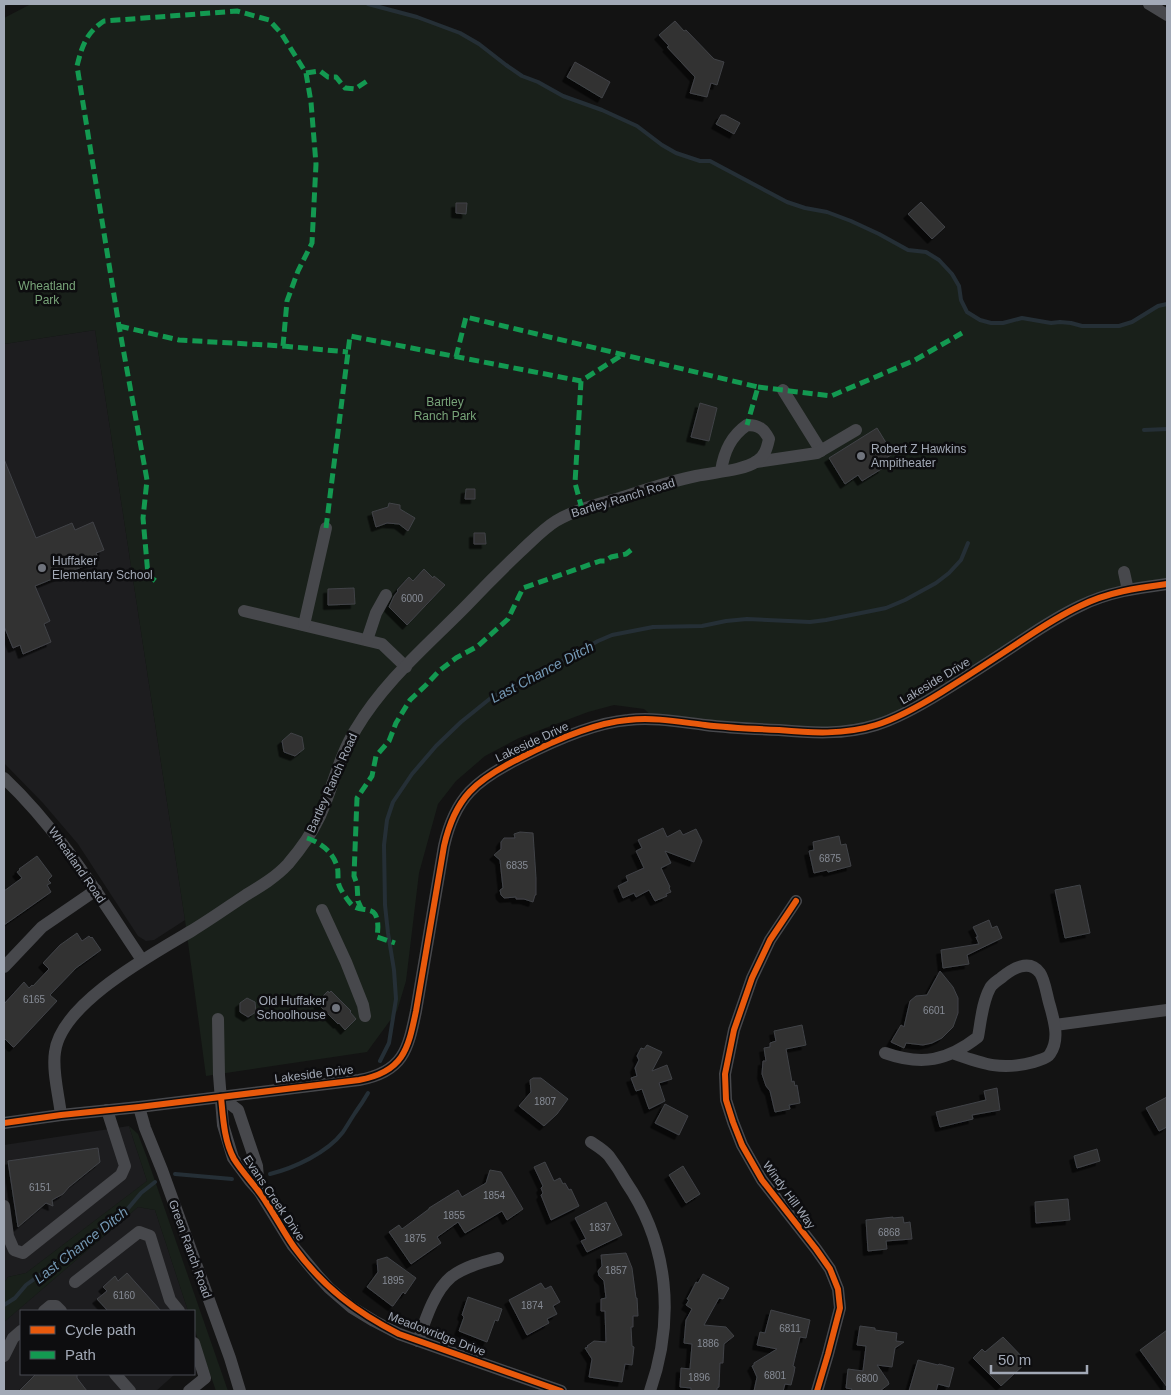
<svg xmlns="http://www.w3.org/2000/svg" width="1171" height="1395" font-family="Arial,sans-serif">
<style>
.built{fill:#1d1d1f}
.green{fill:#19201a}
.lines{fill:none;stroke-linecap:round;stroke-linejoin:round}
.stream{stroke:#252f36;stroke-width:4}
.building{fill:#313133;stroke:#414347;filter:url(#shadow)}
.minor{stroke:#47484c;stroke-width:12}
.quiet{stroke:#139951;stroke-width:5;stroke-dasharray:10 5;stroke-linecap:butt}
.cycleway-casing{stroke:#0d0d0f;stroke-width:9}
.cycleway{stroke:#e8590c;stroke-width:6}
.poi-dot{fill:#70747d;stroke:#0d0d0f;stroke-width:2}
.labels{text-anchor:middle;stroke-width:5;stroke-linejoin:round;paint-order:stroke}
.number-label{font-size:10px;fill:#868b95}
.park-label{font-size:12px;fill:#77a378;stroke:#0d0d0f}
.poi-label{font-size:12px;fill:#a2a9b6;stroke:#0d0d0f;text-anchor:start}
.street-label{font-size:12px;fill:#a2a9b6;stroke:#0d0d0f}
.water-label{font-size:14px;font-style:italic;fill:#7599b5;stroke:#0d0d0f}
</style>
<defs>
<filter id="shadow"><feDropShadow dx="-4.5" dy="4.5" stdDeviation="0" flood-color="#0009"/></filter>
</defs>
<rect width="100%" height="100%" fill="#131313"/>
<g class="built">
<polygon points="95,330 185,920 154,940 146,941 138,936 78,844 43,803 4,763 4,344"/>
<polygon points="129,1126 147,1181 26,1273 8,1277 4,1283 4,1145"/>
<polygon points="138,1207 155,1210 188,1311 21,1311 21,1374 175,1374 156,1391 4,1391 4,1322"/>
</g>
<g class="green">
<polygon points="31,4 368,4 417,17 460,33 479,44 506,65 522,76 538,82 563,96 602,110 637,126 662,145 676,153 700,161 710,161 787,202 805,208 827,212 851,221 879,234 907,250 926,252 939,260 952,274 959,286 961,300 967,312 980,320 991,323 1003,323 1022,318 1051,323 1060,322 1071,323 1082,326 1119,326 1132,322 1158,306 1167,304 1167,581 1099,592 899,715 834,730 653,717 644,709 614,705 588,712 519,738 485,756 456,781 438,804 419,873 406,981 397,1011 367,1052 206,1076 185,920 95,330 4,344 4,18"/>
<polygon points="129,1126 138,1134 146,1155 228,1391 216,1391 194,1328 194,1311 188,1311 155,1210 138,1207 4,1322 4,1283 8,1277 26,1273 147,1181"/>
</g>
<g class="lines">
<g class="stream">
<polyline points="4,4 5,4"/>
<polyline points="368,4 417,17 460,33 479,44 506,65 522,76 538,82 563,96 602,110 637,126 662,145 676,153 700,161 710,161 787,202 805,208 827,212 851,221 879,234 908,250 926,252 939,260 952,274 959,286 961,300 967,312 980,320 991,323 1003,323 1022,318 1051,323 1060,322 1071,323 1082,326 1119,326 1132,322 1158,306 1167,304"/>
<polyline points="1144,430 1167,429"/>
<polyline points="380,1061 389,1043 396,999 394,970 388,933 385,905 384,845 387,820 393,802 412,774 436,746 461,722 492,697 526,681 598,641 612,635 653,627 702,626 726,621 747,619 810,622 826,620 886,608 905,600 936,583 949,573 961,560 968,543"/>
<polyline points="175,1174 232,1179"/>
<path d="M270 1174C294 1168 327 1153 343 1132 347 1126 351 1119 355 1113 360 1106 364 1100 368 1093"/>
<polyline points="4,1305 15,1298 26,1285 51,1267 87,1238 104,1226 120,1218 141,1193 155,1182"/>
</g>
</g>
<g class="building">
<polygon points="675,21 684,31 686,30 714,59 724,62 717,85 711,83 707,97 690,93 695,77 667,47 669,46 659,35"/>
<polygon points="575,62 610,82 602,98 567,77"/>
<polygon points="721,115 725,115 740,123 734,134 716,124"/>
<polygon points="921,202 945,227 932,239 908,214"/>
<polygon points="456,203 467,203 466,214 456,213"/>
<polygon points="700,403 717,408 709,441 691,437"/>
<polygon points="877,428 893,454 879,462 883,468 862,481 858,475 845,484 829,458"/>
<polygon points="4,459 36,538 72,523 75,530 93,522 104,550 96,553 99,560 35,586 50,621 44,624 51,642 23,654 20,645 13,648 4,626"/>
<polygon points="466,489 475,489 475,499 465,499"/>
<polygon points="389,503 400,505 400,509 415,518 408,531 399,524 387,523 376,527 372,512 388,507"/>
<polygon points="474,533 485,533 486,544 474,544"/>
<polygon points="424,569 433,578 434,576 445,585 407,625 389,607 394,596 398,591 397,590 409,577 413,581"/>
<polygon points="354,588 355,604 328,605 328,589"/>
<polygon points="291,733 302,737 304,749 295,756 284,752 282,741"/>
<polygon points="663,828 667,837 680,830 683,835 696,829 702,841 694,862 665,851 671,863 661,868 670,887 669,888 671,892 666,894 667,896 655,901 649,890 636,897 634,893 623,898 618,886 628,881 626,876 644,868 636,851 642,848 638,840"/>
<polygon points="520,832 533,833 536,878 536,895 535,895 533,902 524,899 516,899 516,897 504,898 501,895 500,890 503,888 500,860 494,855 501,849 501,842 504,838 515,838 514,834"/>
<polygon points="839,836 841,845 846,844 851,866 828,872 827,870 814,873 809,851 814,850 813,842"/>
<polygon points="37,856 52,876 48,880 51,883 47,885 51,892 4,925 4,891 22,878 17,872 20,870 19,869"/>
<polygon points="1080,885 1090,933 1065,938 1055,890"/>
<polygon points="989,920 992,928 997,926 1002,938 967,955 969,964 943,968 941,950 979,944 976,937 978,937 973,927"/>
<polygon points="77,933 82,941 89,936 91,938 92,937 101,950 76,968 50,995 57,1001 14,1047 13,1047 4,1038 4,1004 24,982 29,988 32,985 33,986 49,969 43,963 60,945"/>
<polygon points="940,971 953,987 958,998 958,1013 953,1027 942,1038 932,1043 923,1045 906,1043 904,1048 891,1042 901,1025 904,1027 910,1001 916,996 927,995"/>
<polygon points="328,991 329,993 331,991 351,1011 350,1012 356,1019 345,1030 339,1023 338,1024 318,1004 319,1003 318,1001"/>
<polygon points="247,998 255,1002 256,1012 248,1017 240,1012 240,1003"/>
<polygon points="802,1025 806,1045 786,1049 792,1082 794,1081 795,1086 797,1085 800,1103 789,1105 790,1109 775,1112 770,1091 766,1086 762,1074 763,1061 766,1061 764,1048 770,1047 770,1043 776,1041 774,1031"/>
<polygon points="647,1045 662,1052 652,1071 667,1065 672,1079 659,1083 665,1101 649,1109 642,1089 636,1091 631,1078 637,1076 635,1068 639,1060 637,1056 641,1048 644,1049"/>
<polygon points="533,1078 541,1078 568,1099 557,1114 544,1126 519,1106 531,1092 530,1080"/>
<polygon points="997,1088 1000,1110 972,1115 973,1119 940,1127 936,1112 986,1100 984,1091"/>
<polygon points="1167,1097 1167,1127 1159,1131 1146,1108"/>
<polygon points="665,1104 688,1116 679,1135 655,1123"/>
<polygon points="98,1148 100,1162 69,1187 63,1194 52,1200 53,1206 46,1203 18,1227 8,1161"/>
<polygon points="1097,1149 1100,1161 1077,1168 1074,1156"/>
<polygon points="545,1162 554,1181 560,1178 563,1184 565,1183 569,1190 571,1189 579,1206 551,1220 541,1195 543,1193 541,1188 543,1186 534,1167"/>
<polygon points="683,1166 700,1194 686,1203 669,1175"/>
<polygon points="490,1170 501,1172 523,1209 507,1220 502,1211 465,1233 458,1222 437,1237 441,1243 411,1264 389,1232 399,1225 402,1229 429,1209 429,1208 458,1190 462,1197 486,1183"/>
<polygon points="1068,1199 1070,1220 1036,1223 1035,1202"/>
<polygon points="606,1202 622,1235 587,1252 581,1241 586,1239 575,1218"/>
<polygon points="893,1217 893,1218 903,1217 904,1223 910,1222 912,1239 886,1241 887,1249 868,1251 866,1220"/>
<polygon points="626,1253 632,1268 636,1298 637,1298 638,1316 633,1316 633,1327 631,1327 632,1346 634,1347 632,1365 625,1364 622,1382 589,1377 592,1359 585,1348 588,1347 587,1346 594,1341 606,1342 605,1311 601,1311 601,1299 606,1298 604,1281 599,1276 598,1271 602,1266 601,1255"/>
<polygon points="387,1257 416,1278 405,1294 403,1292 393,1306 392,1306 367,1287 378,1272 377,1260"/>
<polygon points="127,1273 161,1311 108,1311 97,1299 107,1291 103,1287 115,1276 118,1281"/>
<polygon points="703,1274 729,1288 723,1299 719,1298 704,1325 726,1327 734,1336 724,1344 723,1363 720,1363 719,1387 717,1388 717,1391 691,1391 691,1388 680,1387 681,1368 690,1369 692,1344 684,1343 686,1320 692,1309 686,1305 689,1300 687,1299 690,1294 696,1282 698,1283"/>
<polygon points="541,1283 545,1289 551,1286 560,1302 553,1306 557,1314 547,1319 549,1323 527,1335 509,1300"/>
<polygon points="468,1297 502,1309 498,1321 495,1320 487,1342 459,1331 464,1317 462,1315"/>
<polygon points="771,1310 810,1320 806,1338 800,1337 793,1366 795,1367 794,1373 791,1385 785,1384 783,1391 754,1391 757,1377 752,1366 754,1365 754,1363 777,1349 757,1345 760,1332 765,1333"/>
<polygon points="860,1326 875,1328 875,1330 897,1333 896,1341 904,1342 895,1348 892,1367 877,1365 888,1381 889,1384 880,1391 851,1391 852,1389 846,1388 848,1369 863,1371 866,1346 857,1345"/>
<polygon points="1167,1330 1167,1387 1140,1350"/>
<polygon points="1003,1337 1027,1362 1001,1386 973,1358 982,1349 985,1352"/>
<polygon points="918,1360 938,1365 939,1364 954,1368 949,1387 938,1384 936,1391 909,1391"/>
<polygon points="36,1374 77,1374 77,1378 87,1391 19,1391"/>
</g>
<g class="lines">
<g class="minor">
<polyline points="1149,4 1167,15"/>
<polyline points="783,390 821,451"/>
<polyline points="756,462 817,453 856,430"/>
<polyline points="1124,572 1128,590"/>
<polyline points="244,611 382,644 406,667"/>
<polyline points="304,625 326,528"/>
<polyline points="367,640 376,613 386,595"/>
<path d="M4 778C60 831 99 896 142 960"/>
<polyline points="796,901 770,940 752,978 734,1030 725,1074 726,1100 733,1122 742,1145 762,1180 816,1249 830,1269 838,1289 840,1308 828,1354 817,1391"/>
<polyline points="322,910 346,962 363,1005 365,1016"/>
<polyline points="4,967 42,927 96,890"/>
<polyline points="218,1019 219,1075 223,1125 233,1158 250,1181 259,1191 293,1246 318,1276 329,1288 351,1307 374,1321 399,1334 561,1391"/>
<polyline points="1055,1025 1167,1010"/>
<path d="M885 1053C922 1066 947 1061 978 1037 981 1021 982 1003 990 988 992 984 997 981 1001 978 1012 969 1029 958 1040 973 1045 980 1047 997 1050 1006 1054 1021 1060 1039 1050 1054 1047 1059 1039 1060 1034 1062 1001 1071 983 1064 952 1053"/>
<polyline points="221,1097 238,1110 257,1166 259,1191"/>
<polyline points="139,1107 145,1128 162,1170 230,1358 240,1391"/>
<path d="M61 1115C59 1096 52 1071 55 1052 61 1003 153 954 193 930 211 919 228 907 246 895 261 886 276 877 288 864 300 850 312 833 320 816 333 787 339 756 356 729 385 680 429 644 468 604 485 586 502 569 520 552 532 541 543 529 556 521 576 509 599 504 620 498 645 490 671 481 696 476 714 472 743 471 757 461 765 456 767 448 769 439 764 429 759 425 747 425 731 436 724 451 721 471"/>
<path d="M4 1123 61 1115 139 1107 359 1080C403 1072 408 1050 416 1011L444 846C455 797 476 780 520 758 551 742 593 723 628 720 654 717 680 722 705 725 730 728 754 729 779 730 811 733 844 735 876 725 899 718 921 705 942 692 969 675 997 657 1024 639 1042 627 1061 615 1080 606 1108 592 1137 588 1167 584"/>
<path d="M591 1142C597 1146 604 1150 609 1156 615 1164 621 1173 626 1182 669 1245 675 1319 650 1391"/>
<polyline points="4,1206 8,1236 14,1250 23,1253 121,1175 125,1166 107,1110"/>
<polyline points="75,1282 139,1232 150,1236 170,1300 179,1311"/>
<polyline points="44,1311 50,1306 56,1306 61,1311"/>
<path d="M418 1341C425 1321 434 1291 451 1277 464 1267 482 1262 498 1258"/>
<polyline points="4,1356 13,1338 21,1331"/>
<polyline points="115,1374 130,1391"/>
<polyline points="189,1391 205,1378 194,1343"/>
</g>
<g class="quiet">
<polyline points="306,73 320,71 328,77 336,77 345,88 355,89 367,81"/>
<path d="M119 326 179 340 283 346 287 301 298 271 312 243 316 164 311 102 306 73 281 33 269 20 237 11 104 21C86 33 82 46 77 66L119 326 147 480 143 518 148 575 157 582"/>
<polyline points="283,346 348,352"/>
<polyline points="456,357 466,317 758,387 747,425"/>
<polyline points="758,387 831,396 915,360 962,333"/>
<polyline points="582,509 575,483 581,381 622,355"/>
<polyline points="326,528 350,336 581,381"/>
<path d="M307 838C321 843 332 851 337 866 339 872 337 879 339 885 340 889 348 901 351 904 358 912 371 907 375 914 379 921 378 930 377 937L395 943"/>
<polyline points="362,910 358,901 357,884 354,876 357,798 372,776 376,756 389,741 396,723 410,700 426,685 439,671 456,658 478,646 508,619 523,588 600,561 605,561 611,557 626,554 631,550"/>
</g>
<defs>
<g id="cycleway">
<polyline points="796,901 770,940 752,978 734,1030 725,1074 726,1100 733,1122 742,1145 762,1180 816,1249 830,1269 838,1289 840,1308 828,1354 817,1391"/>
<path d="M221 1097C223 1117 224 1141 234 1159 244 1175 257 1187 266 1202 276 1217 284 1233 294 1247 323 1287 356 1312 399 1334L561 1391"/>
<path d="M4 1123 61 1115 139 1107 359 1080C403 1072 408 1050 416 1011L444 846C455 797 476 780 520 758 551 742 593 723 628 720 654 717 680 722 705 725 730 728 754 729 779 730 811 733 844 735 876 725 899 718 921 705 942 692 969 675 997 657 1024 639 1042 627 1061 615 1080 606 1108 592 1137 588 1167 584"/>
</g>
</defs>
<use href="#cycleway" class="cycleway-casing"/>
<use href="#cycleway" class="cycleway"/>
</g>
<g class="poi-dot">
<circle cx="861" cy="456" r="5"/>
<circle cx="42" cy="568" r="5"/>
<circle cx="336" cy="1008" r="5"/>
</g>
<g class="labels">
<g class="number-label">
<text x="412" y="602">6000</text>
<text x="830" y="862">6875</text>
<text x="517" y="869">6835</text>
<text x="34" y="1003">6165</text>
<text x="934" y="1014">6601</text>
<text x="545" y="1105">1807</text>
<text x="40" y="1191">6151</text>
<text x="494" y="1199">1854</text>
<text x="454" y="1219">1855</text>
<text x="600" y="1231">1837</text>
<text x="889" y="1236">6868</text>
<text x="415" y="1242">1875</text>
<text x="616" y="1274">1857</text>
<text x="393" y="1284">1895</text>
<text x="124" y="1299">6160</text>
<text x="532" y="1309">1874</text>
<text x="790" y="1332">6811</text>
<text x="708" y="1347">1886</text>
<text x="775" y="1379">6801</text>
<text x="699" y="1381">1896</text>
<text x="867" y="1382">6800</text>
</g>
<g class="park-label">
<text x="47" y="290">Wheatland<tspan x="47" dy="14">Park</tspan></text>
<text x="445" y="406">Bartley<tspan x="445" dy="14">Ranch Park</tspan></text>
</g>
<g class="poi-label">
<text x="871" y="453">Robert Z Hawkins<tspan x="871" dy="14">Ampitheater</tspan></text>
<text x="52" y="565">Huffaker<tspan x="52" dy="14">Elementary School</tspan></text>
<text x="326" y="1005" text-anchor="end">Old Huffaker<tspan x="326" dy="14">Schoolhouse</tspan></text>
</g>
<g class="street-label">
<text transform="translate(623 498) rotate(-17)" y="4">Bartley Ranch Road</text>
<text transform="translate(935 681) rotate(-31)" y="4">Lakeside Drive</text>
<text transform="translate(532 742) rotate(-25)" y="4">Lakeside Drive</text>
<text transform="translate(332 783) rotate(-66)" y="4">Bartley Ranch Road</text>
<text transform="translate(77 865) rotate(55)" y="4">Wheatland Road</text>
<text transform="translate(314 1074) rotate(-7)" y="4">Lakeside Drive</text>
<text transform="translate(789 1195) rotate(54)" y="4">Windy Hill Way</text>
<text transform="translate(274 1198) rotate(56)" y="4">Evans Creek Drive</text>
<text transform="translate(190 1249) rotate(70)" y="4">Green Ranch Road</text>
<text transform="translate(437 1334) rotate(21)" y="4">Meadowridge Drive</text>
</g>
<g class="water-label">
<text transform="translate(542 672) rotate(-28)" y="5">Last Chance Ditch</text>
<text transform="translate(81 1245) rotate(-38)" y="5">Last Chance Ditch</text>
</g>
</g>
<rect width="1171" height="1395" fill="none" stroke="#a2a9b6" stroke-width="10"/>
<rect x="20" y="1310" width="175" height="65" fill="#0d0d0f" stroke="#494b52"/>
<rect x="30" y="1326" width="25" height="8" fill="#e8590c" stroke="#494b52"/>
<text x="65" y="1335" font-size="15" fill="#a2a9b6">Cycle path</text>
<rect x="30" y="1351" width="25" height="8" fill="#139951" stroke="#494b52"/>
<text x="65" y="1360" font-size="15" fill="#a2a9b6">Path</text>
<path d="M991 1365v8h96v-8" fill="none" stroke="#a2a9b6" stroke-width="2.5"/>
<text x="998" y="1365" font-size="15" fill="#a2a9b6" stroke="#0d0d0f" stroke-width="4" paint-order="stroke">50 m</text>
</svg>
